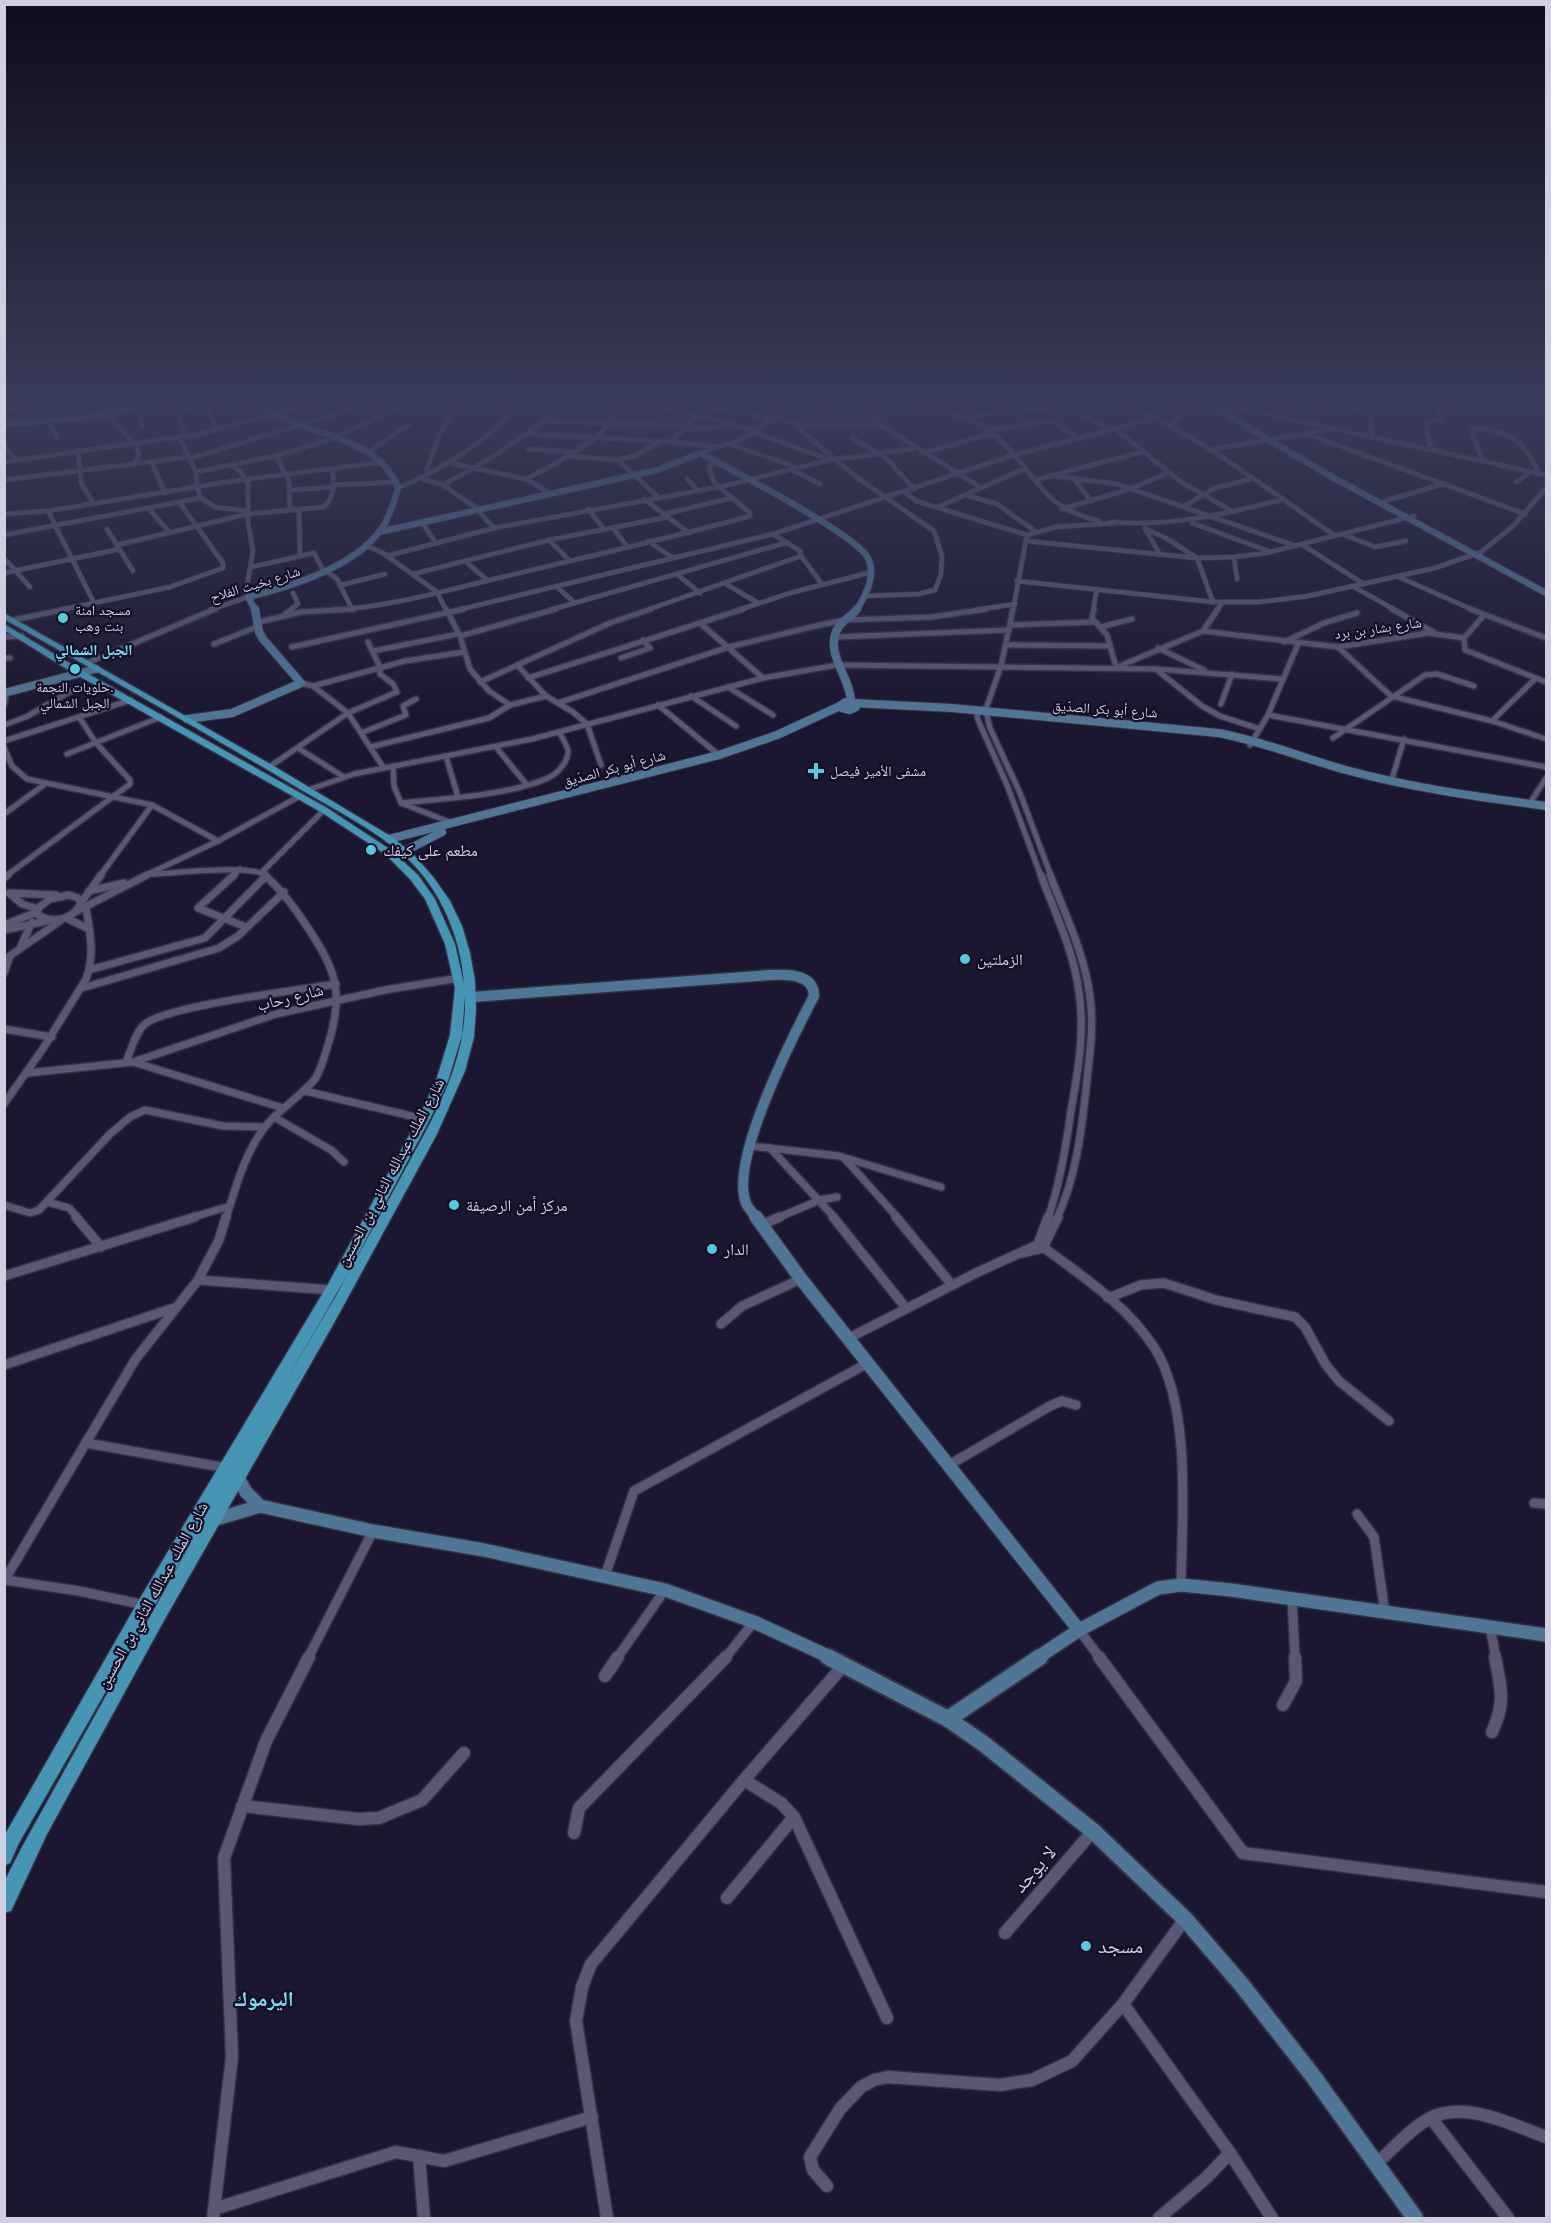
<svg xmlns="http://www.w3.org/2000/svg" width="1551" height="2223" font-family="Helvetica,'Noto Naskh Arabic',sans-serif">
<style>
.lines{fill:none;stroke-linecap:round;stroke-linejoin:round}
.street-far4-casing{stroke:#333043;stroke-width:6}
.street-far3-casing{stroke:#333043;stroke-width:8}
.street-far2-casing{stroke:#333043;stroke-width:10}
.street-far1-casing{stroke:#333043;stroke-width:12}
.street-casing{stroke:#333043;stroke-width:15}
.secondary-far4-casing{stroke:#333043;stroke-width:8}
.secondary-far3-casing{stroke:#333043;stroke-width:10}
.secondary-far2-casing{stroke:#333043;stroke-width:13}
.secondary-far1-casing{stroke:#333043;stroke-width:16}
.secondary-casing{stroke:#333043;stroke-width:20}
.primary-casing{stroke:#333043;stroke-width:3}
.street-far4{stroke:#5a5775;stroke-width:4.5}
.street-far3{stroke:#5a5775;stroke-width:5}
.street-far2{stroke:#5a5775;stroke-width:7}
.street-far1{stroke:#5a5775;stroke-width:9}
.street{stroke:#5a5775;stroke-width:12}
.secondary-far4{stroke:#507695;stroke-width:6}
.secondary-far3{stroke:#507695;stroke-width:8}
.secondary-far2{stroke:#507695;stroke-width:10}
.secondary-far1{stroke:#507695;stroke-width:13}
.secondary{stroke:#507695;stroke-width:16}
.primary{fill:#4695b5;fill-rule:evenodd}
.poi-dot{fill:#54cadd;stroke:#120e26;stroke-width:2}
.labels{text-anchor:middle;stroke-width:4.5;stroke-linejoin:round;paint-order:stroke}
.far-street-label{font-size:14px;fill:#d0cfe1;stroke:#120e26}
.far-poi-label{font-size:14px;fill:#d0cfe1;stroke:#120e26;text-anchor:start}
.far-neighbourhood-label{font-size:15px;font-weight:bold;fill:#78e1f2;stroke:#120e26}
.poi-label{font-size:16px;fill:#d0cfe1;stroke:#120e26;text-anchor:start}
.street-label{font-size:16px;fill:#d0cfe1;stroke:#120e26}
.near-street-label{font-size:20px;fill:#d0cfe1;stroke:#120e26}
.near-poi-label{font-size:20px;fill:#d0cfe1;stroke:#120e26;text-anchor:start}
.near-neighbourhood-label{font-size:21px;font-weight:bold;fill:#78e1f2;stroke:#120e26}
</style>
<rect width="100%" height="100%" fill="#1b1730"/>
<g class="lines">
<defs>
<g id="street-far4">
<polyline points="634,402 698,415 756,431"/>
<polyline points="674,402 742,412 775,420"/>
<polyline points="777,402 794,407 863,402"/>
<polyline points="860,402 881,425 980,487"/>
<path d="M923 402C950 412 980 422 1001 441 1040 477 1040 507 1099 521"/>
<polyline points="1051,402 1110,429"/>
<path d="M1120 402C1197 433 1265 488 1334 535"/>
<polyline points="1329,402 1370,414 1372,436"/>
<polyline points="99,403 136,446 139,455 135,463"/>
<polyline points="205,405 218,430"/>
<polyline points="4,407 17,409 38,402"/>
<polyline points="1223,408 1239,408 1546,475"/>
<polyline points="1312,408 1313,402"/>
<polyline points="134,409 141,417 142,425"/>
<polyline points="264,409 285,402"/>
<polyline points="277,415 315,402"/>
<polyline points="960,417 1061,407"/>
<polyline points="777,418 802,426 881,425"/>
<polyline points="58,420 67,414 102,402"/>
<polyline points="49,421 57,437"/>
<polyline points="546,421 687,426"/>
<polyline points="1170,425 1196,402"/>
<polyline points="802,426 798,428 855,476 934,531 942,556 941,574 935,590 919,594 865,596"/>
<polyline points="1114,428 1181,482 1234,512"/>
<polyline points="683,430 734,425"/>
<polyline points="986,431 1050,420 1080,439"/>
<polyline points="754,432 830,460"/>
<polyline points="529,434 671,442 698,415"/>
<polyline points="1307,434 1525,514"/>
<polyline points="336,436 410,402"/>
<polyline points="179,437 196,472 197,487 201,498 215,507 248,511"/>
<polyline points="186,437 176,412 216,402"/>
<polyline points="852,438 887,459 914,489"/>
<polyline points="671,442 717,447"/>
<polyline points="730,444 797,468"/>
<polyline points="4,446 16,460"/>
<polyline points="528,449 574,452"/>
<polyline points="1431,449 1425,423 1441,418 1436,402"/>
<polyline points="78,450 81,483 93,503"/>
<polyline points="1209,450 1332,429"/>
<polyline points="367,452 409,425"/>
<polyline points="701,453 742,439 801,402"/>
<polyline points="877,453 913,449"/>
<polyline points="923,453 991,434"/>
<polyline points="276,456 289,481 290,510"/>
<polyline points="568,456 618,460 634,456 658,443"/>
<polyline points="189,459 374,402"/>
<path d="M1482 460 1472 431 1475 428C1512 431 1524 441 1539 474"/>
<polyline points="151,461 165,493"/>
<polyline points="619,461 658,497"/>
<polyline points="4,462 200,434 273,414"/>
<polyline points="449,463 526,479 551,494"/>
<polyline points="231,465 241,472 246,480"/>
<polyline points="793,470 820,484"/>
<polyline points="196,472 276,456 338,437"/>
<polyline points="428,475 427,470 439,435 456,407 456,402"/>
<polyline points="1056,476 1117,484 1293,545"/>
<polyline points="422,479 443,485 481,511"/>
<polyline points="526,479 562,460 597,437 629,402"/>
<polyline points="687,479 698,491"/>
<polyline points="4,480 189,457"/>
<polyline points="1035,480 1142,452"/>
<polyline points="1075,480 1091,501"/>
<polyline points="1516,482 1531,472"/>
<polyline points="335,485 397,482"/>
<polyline points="443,485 493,457 570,402"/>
<path d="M398 488C446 468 487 441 522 402"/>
<polyline points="291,490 334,487"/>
<polyline points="905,492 916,501 1027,535"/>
<polyline points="966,495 997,504 1035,531"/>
<polyline points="644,499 689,533"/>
<polyline points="1385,501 1443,484"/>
<polyline points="940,506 1024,469"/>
<polyline points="1184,506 1215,488 1250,479"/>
<polyline points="149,509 170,533"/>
<polyline points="588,509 604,529"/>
<polyline points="1062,509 1130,489 1168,473"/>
<polyline points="299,510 300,555"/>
<polyline points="48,511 94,603"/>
<polyline points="478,511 494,528"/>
<polyline points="4,514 48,511 233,481 383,462"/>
<polyline points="665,514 731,498"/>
<path d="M1111 522C1170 527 1224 514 1281 500"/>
<polyline points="1192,523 1271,552"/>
<polyline points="423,524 436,543"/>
<polyline points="613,528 626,545"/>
<polyline points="1145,528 1160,555"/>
<polyline points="107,529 133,571"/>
<polyline points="1145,529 1166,538 1197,558 1213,602"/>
<polyline points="1342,534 1375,547 1406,541"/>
<polyline points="4,535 201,498"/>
<polyline points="549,540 568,559"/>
<polyline points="648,541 673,558"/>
<polyline points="1026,541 1197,558 1234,557 1266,553 1414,516"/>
<polyline points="1301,544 1364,584"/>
<path d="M117 545 248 514 324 507C335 497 335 483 332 469"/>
<polyline points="365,545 383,553 437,592 446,610"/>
<polyline points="387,556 494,528 719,487 834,459 879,454"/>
<polyline points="801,556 822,584"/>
<polyline points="1234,557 1237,579"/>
<polyline points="4,558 30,587"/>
<polyline points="465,561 487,580"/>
<polyline points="252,567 314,553 322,568 337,579 352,609"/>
<polyline points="4,573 120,549"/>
<polyline points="413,574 549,540 668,517"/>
<polyline points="678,575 700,593"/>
<polyline points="1399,577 1473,610"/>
<polyline points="1017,581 1213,602 1259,602 1308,596 1435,568 1481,552 1513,526 1546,488"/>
<polyline points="726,584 758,603"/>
<polyline points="341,585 385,574"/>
<polyline points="557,587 575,603"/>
<polyline points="1354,587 1395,610"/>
<polyline points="60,610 170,587 223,568 223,563 180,503"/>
<polyline points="210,610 248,597 247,586 253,551 248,522 248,480"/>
<polyline points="290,610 298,604 293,593"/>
<path d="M333 610C390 607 447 590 503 577 585 557 668 539 750 516V513L719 487 713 480 709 468 713 460"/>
<polyline points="458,610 773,534 1014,455 1156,418"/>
<polyline points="550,610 785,543"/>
<polyline points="647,610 801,556 800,551 773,534"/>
<polyline points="739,610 790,593 872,572"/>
<polyline points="976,610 1015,604"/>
<polyline points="1013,610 1027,535 1056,527 1116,523"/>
<polyline points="1093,610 1097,589"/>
<polyline points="1217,610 1222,603"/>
</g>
<g id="street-far3">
<polyline points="446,609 460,636 470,669 489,691 510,705 546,696"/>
<polyline points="1013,609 1001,666 987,706 987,716 990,728 1020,793 1051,876"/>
<polyline points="1094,609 1092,618 1107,635 1116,667"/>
<polyline points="1392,609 1433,632"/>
<polyline points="1470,609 1546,638"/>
<polyline points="285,614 292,609"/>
<polyline points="1484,615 1464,638 1465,650 1546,682"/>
<polyline points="13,620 67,609"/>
<polyline points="259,622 301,612 354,609"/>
<polyline points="700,623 743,609"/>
<polyline points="1010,625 1095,622"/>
<polyline points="1101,627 1132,619"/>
<polyline points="1203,631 1218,609"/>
<polyline points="460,636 556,609"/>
<polyline points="4,637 22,636"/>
<polyline points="835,637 1009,630"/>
<polyline points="1284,642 1324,623 1357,613"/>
<polyline points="214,644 259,626"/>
<polyline points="1005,645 1110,646"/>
<polyline points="292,647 464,609"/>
<polyline points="1338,647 1391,696 1492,721 1546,739"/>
<polyline points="1158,648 1204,670"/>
<polyline points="373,651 458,634"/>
<polyline points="4,658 10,658"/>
<polyline points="621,658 650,648 643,640"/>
<polyline points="87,663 215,609"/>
<polyline points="517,665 546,696 573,712 587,724 601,765"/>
<polyline points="1115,668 1203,631 1338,647 1428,633 1464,638"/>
<polyline points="1157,670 1202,706 1220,716 1260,729"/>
<polyline points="528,678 700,623 763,678"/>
<polyline points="480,682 610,623 651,609"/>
<polyline points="301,683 313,686 405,661 464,652"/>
<polyline points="313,686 348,713 383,767"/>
<polyline points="728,687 773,715"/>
<polyline points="691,696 736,726"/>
<polyline points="558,703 729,647 811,627 845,620 932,617 986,609"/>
<polyline points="1221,704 1232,674"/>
<polyline points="4,705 7,692"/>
<polyline points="658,705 719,755"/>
<polyline points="983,709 977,715 978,720 1007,785 1041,876"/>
<polyline points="1268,715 1546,767"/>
<polyline points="1492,721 1536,678"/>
<polyline points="4,725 26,717 71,691"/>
<polyline points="361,733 406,715 403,706 416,699"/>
<polyline points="1333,738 1425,675 1437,674 1474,686"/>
<polyline points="4,741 131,700"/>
<polyline points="1250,745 1268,715 1298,644"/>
<polyline points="4,747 12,766 27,779 152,805 218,841"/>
<polyline points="370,747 489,718 510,705"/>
<polyline points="496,747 527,785"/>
<polyline points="298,748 344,777"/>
<polyline points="67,754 161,717"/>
<polyline points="446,756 458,797"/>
<polyline points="393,766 394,786 401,803 452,823"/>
<polyline points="269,767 348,713 397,692 393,684 380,674 380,667 368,642"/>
<polyline points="1392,779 1404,739"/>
<polyline points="308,790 354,774 532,739 763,678 837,665 1156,669 1282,679"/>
<path d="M401 803C442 799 511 795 548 778 557 774 567 763 568 753 569 747 562 738 559 732"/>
<polyline points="1530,803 1546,778"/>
<polyline points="4,814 45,784"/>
<polyline points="262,872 324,810"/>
<path d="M148 874C171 874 253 863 266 876"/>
<polyline points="6,876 130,784 130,780 96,743 79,717"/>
<polyline points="100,876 152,805"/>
<polyline points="144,876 218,841 300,796"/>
<polyline points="232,876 240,869"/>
</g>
<g id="street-far2">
<polyline points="234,875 198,908 246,927"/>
<path d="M1041 875C1055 913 1074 952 1079 992 1085 1033 1078 1071 1071 1111 1066 1147 1060 1184 1048 1218"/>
<path d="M1050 875C1065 914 1085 955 1090 997 1094 1025 1090 1052 1087 1080 1082 1126 1077 1176 1057 1218"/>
<polyline points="4,878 8,875"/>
<polyline points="89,891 124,883"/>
<path d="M69 895 78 898 81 903C73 920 54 924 38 915V908L50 899Z"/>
<polyline points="81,903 101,875"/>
<polyline points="38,909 22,904 9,893 56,895"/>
<polyline points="77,911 147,875"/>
<polyline points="66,918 89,929"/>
<polyline points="4,925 37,912"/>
<polyline points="4,930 47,921"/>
<polyline points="21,946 32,922"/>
<polyline points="4,960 60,921"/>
<polyline points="89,970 205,938 266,876"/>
<polyline points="4,973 10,956"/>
<polyline points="82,988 219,948 238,936 284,892"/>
<polyline points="4,1029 52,1037"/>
<path d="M126 1062C131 1051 135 1033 144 1025 163 1006 301 990 336 984"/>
<polyline points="133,1062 276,1014 385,990 459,978"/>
<polyline points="28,1073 133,1062 283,1108"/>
<polyline points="305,1091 424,1119"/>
<path d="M4 1104 44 1047 86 979C95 956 90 932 86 908L81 905"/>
<polyline points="274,1117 331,1150 344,1162"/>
<polyline points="750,1146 839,1156 941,1187"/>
<polyline points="770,1148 835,1218"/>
<polyline points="845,1159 898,1218"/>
<polyline points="47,1202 69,1208 78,1218"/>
<polyline points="4,1205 30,1213 39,1210 110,1134 130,1117 145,1110 223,1126 265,1127"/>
<polyline points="190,1218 230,1206"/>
<path d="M226 1218C236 1187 244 1155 264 1128 279 1109 300 1097 315 1079 322 1068 324 1057 328 1045 344 993 337 972 308 928 294 907 283 892 265 875"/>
<polyline points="777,1218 820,1200 837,1197"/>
</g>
<g id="street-far1">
<polyline points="76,1217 101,1247"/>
<polyline points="833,1217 906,1308"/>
<polyline points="896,1217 952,1285"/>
<polyline points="761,1225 780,1217"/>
<path d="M1039 1244C1080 1275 1125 1303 1154 1347 1192 1407 1182 1516 1181 1585"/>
<polyline points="1022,1253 1043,1248 1058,1217"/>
<polyline points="4,1276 195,1217"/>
<polyline points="198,1280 332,1290"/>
<polyline points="1108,1298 1141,1285 1164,1283 1216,1300 1295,1317 1305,1327 1326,1365 1339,1381 1389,1421"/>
<polyline points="721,1324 742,1306 801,1279"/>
<polyline points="849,1338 978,1272 1035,1246 1038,1244 1048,1217"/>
<polyline points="4,1365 174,1308"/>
<polyline points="86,1443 227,1468"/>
<polyline points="949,1465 1050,1406 1062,1401 1076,1405"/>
<polyline points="1534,1503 1546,1504"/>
<polyline points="1357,1514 1374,1537 1385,1613"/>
<polyline points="605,1576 634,1491 868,1363"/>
<polyline points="5,1580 79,1591 145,1605"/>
<polyline points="4,1581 135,1360 198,1280 219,1240 226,1217"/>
<polyline points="1292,1599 1295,1658"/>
<polyline points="1490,1627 1496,1658"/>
<polyline points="1079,1630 1100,1658"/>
<polyline points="308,1658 373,1531"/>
<polyline points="617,1658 665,1590"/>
<polyline points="725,1658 754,1622"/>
</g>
<g id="street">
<polyline points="1099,1657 1243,1853 1546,1892"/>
<polyline points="605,1676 618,1657"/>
<polyline points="1283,1705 1296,1681 1295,1657"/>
<path d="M1492 1732C1506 1702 1501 1688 1495 1657"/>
<polyline points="744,1780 781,1803 794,1817 887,2018"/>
<polyline points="242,1806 358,1819 379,1818 422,1800 464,1753"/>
<polyline points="574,1833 579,1808 726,1657"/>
<polyline points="727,1898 794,1817"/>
<polyline points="1005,1933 1093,1831"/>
<polyline points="1123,2004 1230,2153 1272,2218"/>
<polyline points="1431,2118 1508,2218"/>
<polyline points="419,2156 424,2218"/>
<path d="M1377 2163C1394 2148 1410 2129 1430 2118 1466 2100 1512 2125 1546 2137"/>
<polyline points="827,2186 813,2170 810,2157 840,2109 861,2087 874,2080 888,2077 1000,2085 1032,2080 1072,2061 1123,2004 1185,1919"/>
<polyline points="214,2209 396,2152 444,2161 592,2117"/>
<polyline points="213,2218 232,2057 224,1858 266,1741 309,1657"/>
<polyline points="607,2218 576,2021 582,1987 591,1964 744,1780 843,1666"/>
<polyline points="1159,2218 1206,2178 1230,2153"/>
</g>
<g id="secondary-far4">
<path d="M250 402C267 410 283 419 301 425 338 439 383 447 398 488 394 503 389 519 380 531 353 567 290 587 248 597L255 610"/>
<polyline points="1205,402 1332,477 1546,593"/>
<polyline points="4,424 83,418 165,402"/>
<path d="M379 532 657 470 701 453C731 470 856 534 868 558 877 575 865 596 857 610"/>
</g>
<g id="secondary-far3">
<polyline points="4,693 96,669"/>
<polygon points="846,702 856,707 850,710 842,708 841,705"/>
<path d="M851 702C851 677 821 650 840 625 845 619 853 615 857 609"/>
<path d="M852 703 952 708 1218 733C1262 741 1303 758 1346 770 1412 788 1479 797 1546 806"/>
<polyline points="187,719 232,713 301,683 263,639 259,632 255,609"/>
<polyline points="389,839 719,755 777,735 840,706"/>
<polyline points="405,851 442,832"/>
</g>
<path id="secondary-far2" d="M472 997 770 975C787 974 814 974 814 996 793 1036 729 1161 746 1203 748 1209 754 1214 757 1218"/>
<g id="secondary-far1">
<polyline points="756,1217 801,1279 1079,1630"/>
<polyline points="237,1476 246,1492 260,1506"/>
<polyline points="213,1520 260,1506 373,1531 484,1550 665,1590 754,1622 832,1658"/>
<polyline points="1037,1658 1079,1630 1158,1588 1181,1585 1231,1590 1546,1635"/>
</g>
<g id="secondary">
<polyline points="828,1657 948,1719 984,1744 1093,1831 1185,1919 1241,1984 1313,2076 1415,2218"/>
<polyline points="948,1719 1040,1657"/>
</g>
<path id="primary" d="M4 613 272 765 392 837 414 855 434 878 450 901 462 926 470 953 475 981 476 1009 474 1037 465 1071 437 1134 334 1323 162 1624 47 1834 11 1911 4 1913V1882L22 1847 197 1532 19 1843 10 1863 4 1866V1835L7 1831 139 1600 327 1286 418 1119 436 1081 450 1035 455 988 445 944 425 899 410 879 385 854 321 812 70 671 4 630V624L76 667 327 808 391 850 418 875 435 899 455 944 464 984C461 938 441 890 407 858 375 829 326 805 288 782 195 726 99 673 4 619ZM465 996C467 1060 436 1113 406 1168 384 1208 362 1249 339 1289 310 1340 280 1391 250 1442L337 1294 430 1119 448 1081 462 1035Z"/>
</defs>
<use href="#street-far4" class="street-far4-casing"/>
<use href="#street-far3" class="street-far3-casing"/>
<use href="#street-far2" class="street-far2-casing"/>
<use href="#street-far1" class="street-far1-casing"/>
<use href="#street" class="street-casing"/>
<use href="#secondary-far4" class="secondary-far4-casing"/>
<use href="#secondary-far3" class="secondary-far3-casing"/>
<use href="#secondary-far2" class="secondary-far2-casing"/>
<use href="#secondary-far1" class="secondary-far1-casing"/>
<use href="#secondary" class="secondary-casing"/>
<use href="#primary" class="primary-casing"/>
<use href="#street-far4" class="street-far4"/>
<use href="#street-far3" class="street-far3"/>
<use href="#street-far2" class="street-far2"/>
<use href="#street-far1" class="street-far1"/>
<use href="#street" class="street"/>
<use href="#secondary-far4" class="secondary-far4"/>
<use href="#secondary-far3" class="secondary-far3"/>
<use href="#secondary-far2" class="secondary-far2"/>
<use href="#secondary-far1" class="secondary-far1"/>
<use href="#secondary" class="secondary"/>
<use href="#primary" class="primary"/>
</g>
<linearGradient id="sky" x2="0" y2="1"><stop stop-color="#0f0d1a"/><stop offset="0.56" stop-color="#393c59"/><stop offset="1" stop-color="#393c59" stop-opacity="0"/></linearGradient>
<rect width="1551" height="714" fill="url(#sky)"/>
<g class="poi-dot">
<circle cx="63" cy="618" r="6"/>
<circle cx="75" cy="669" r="6"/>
<path d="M813 762h6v6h6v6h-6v6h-6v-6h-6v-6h6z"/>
<circle cx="371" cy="850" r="6"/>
<circle cx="965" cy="959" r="6"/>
<circle cx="454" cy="1205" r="6"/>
<circle cx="712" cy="1249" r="6"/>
<circle cx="1086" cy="1946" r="6"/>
</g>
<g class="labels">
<g class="far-street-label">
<text transform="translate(255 584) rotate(-17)" y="5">شارع بخيت الفلاح</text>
<text transform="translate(1378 628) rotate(-8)" y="5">شارع بشار بن برد</text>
<text transform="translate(1105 709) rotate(4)" y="5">شارع أبو بكر الصدّيق</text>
<text transform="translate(614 768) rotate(-15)" y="5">شارع أبو بكر الصدّيق</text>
</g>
<g class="far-poi-label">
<text x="75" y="615">مسجد امنة<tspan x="75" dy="16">بنت وهب</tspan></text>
<text x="75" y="692" text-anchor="middle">حلويات النجمة.<tspan x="75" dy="16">الجبل الشمالي</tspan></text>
<text x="830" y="776">مشفى الأمير فيصل</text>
</g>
<g class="far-neighbourhood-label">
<text x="94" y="655">الجبل الشمالي</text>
</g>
<g class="poi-label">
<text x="383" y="856">مطعم على كيفك</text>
<text x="977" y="965">الزملتين</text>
<text x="466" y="1211">مركز أمن الرصيفة</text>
<text x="724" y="1255">الدار</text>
</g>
<g class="street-label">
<text transform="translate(290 997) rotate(-14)" y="6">شارع رحاب</text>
<text transform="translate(390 1172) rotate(-62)" y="6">شارع الملك عبدالله الثاني بن الحسين</text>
<text transform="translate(152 1595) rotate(-61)" y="6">شارع الملك عبدالله الثاني بن الحسين</text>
</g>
<g class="near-street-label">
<text transform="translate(1034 1869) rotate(-49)" y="7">لا يوجد</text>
</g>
<g class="near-poi-label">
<text x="1098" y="1953">مسجد</text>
</g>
<g class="near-neighbourhood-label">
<text x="264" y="2006">اليرموك</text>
</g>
</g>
<rect width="1551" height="2223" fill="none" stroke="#d0cfe1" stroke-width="12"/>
</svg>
